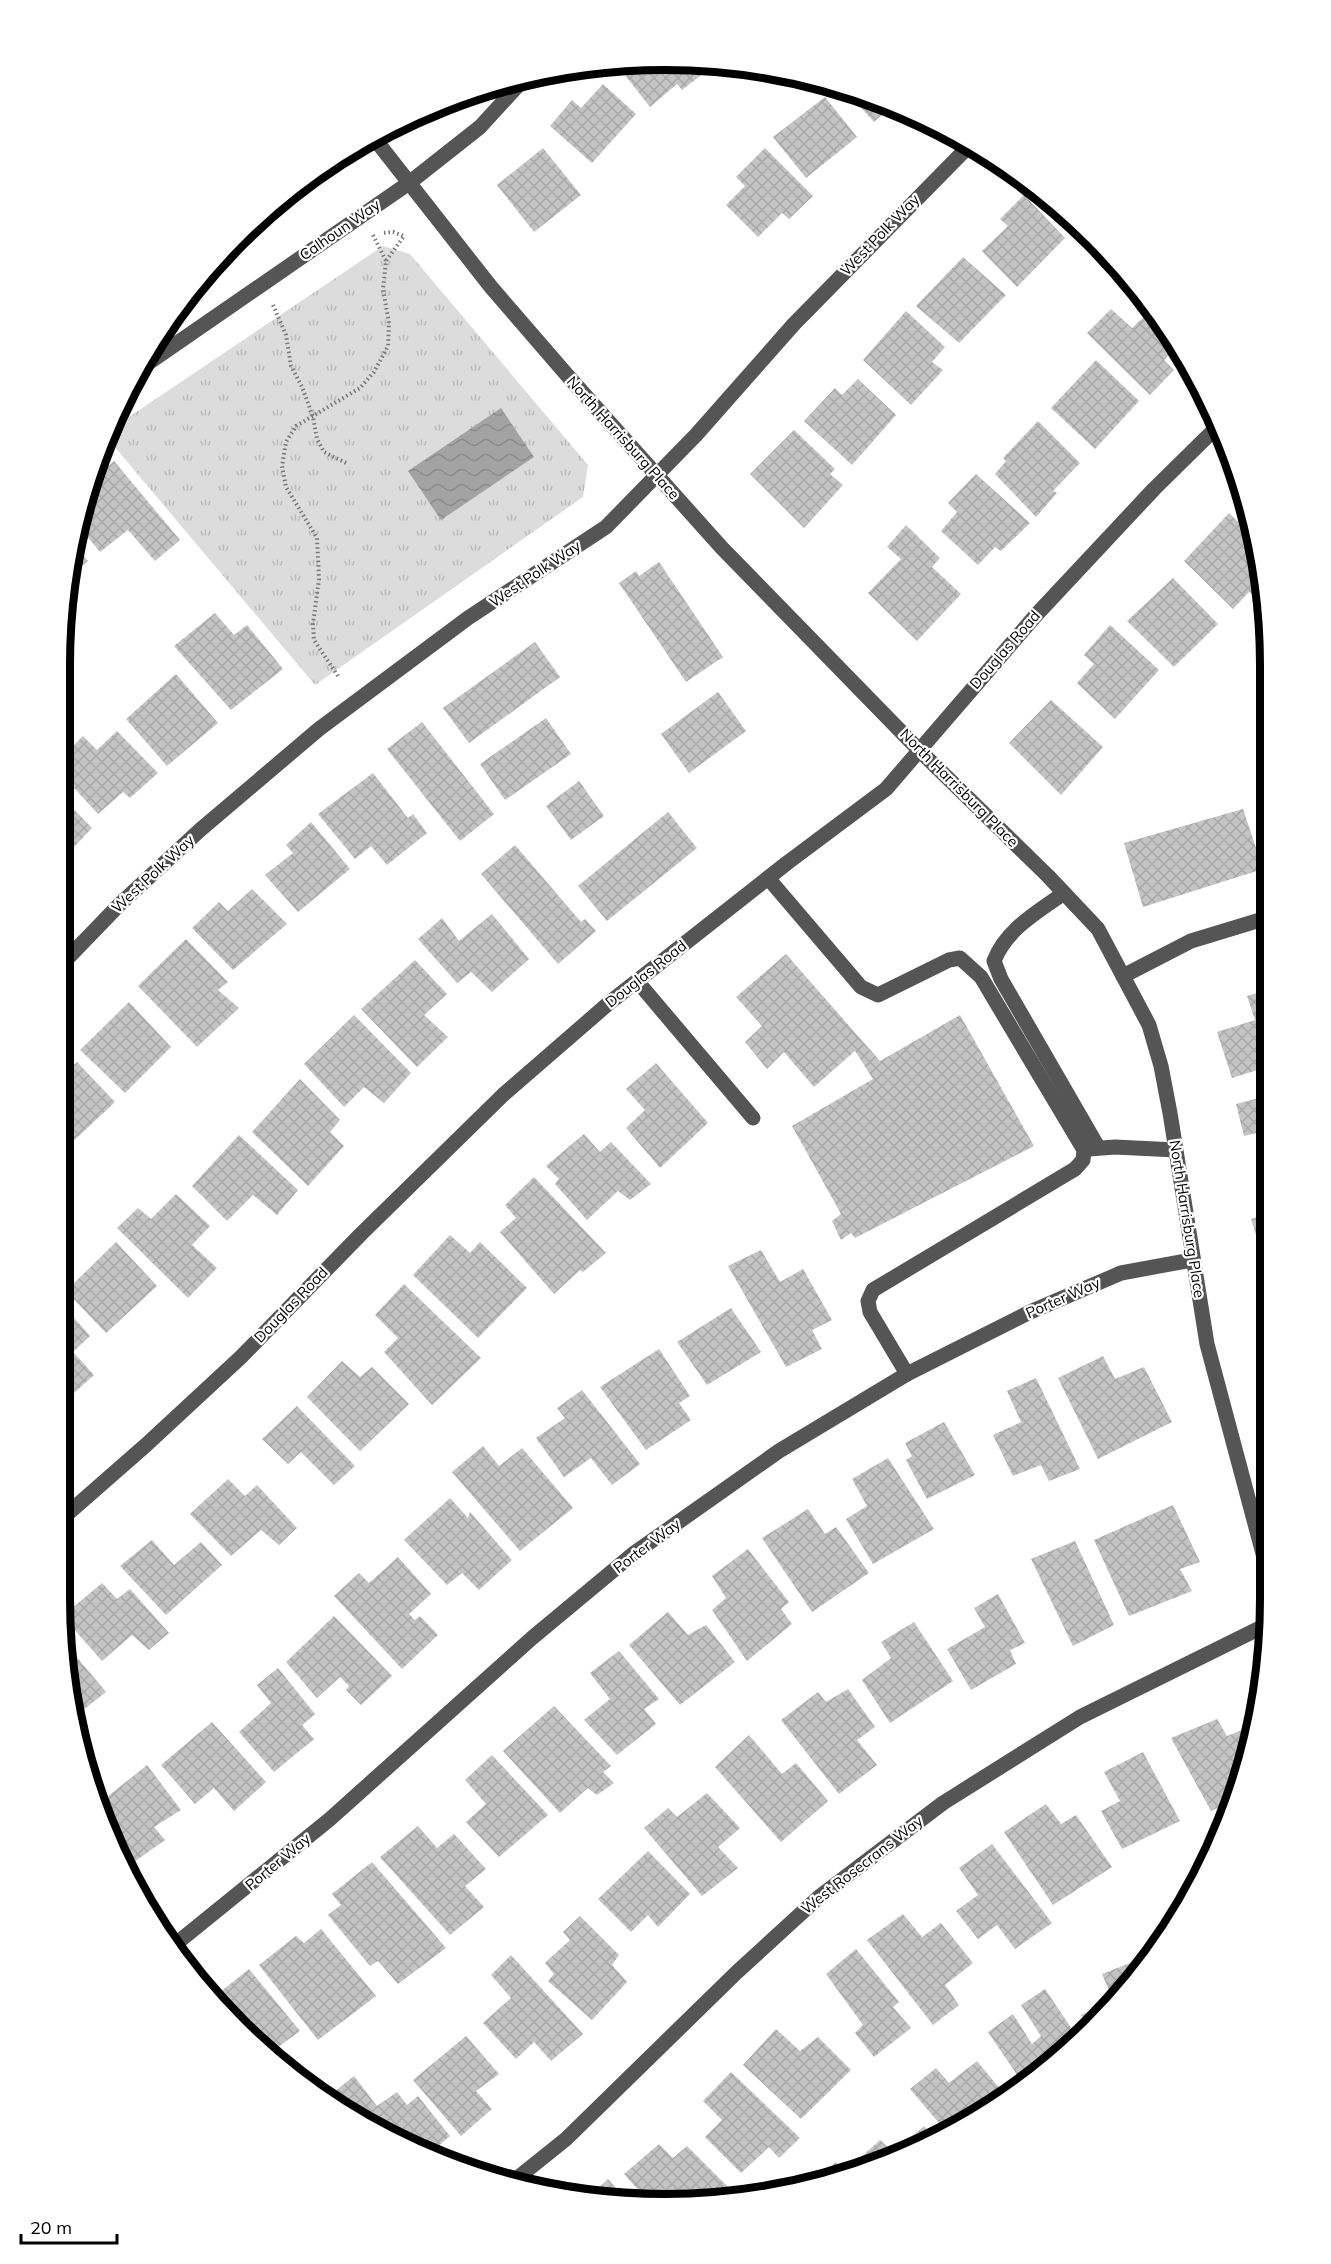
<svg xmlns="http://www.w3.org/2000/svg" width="1331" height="2264" font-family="Mulish,sans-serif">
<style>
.park{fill:url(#park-tufts)}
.water{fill:url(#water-waves)}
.building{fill:url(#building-cross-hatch)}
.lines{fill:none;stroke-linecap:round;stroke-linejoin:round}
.path{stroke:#777;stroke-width:4;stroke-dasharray:1.5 3;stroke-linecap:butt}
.minor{stroke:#555;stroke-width:15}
.labels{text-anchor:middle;stroke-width:4.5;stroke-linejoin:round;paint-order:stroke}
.street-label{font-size:15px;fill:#000;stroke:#fff}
.rim{fill:none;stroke:#000;stroke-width:8}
</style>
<defs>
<pattern id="park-tufts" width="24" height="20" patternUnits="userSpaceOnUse" patternTransform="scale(1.5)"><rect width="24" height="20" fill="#dcdcdc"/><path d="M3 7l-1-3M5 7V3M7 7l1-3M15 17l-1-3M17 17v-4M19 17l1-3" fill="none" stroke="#bbb"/></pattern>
<pattern id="water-waves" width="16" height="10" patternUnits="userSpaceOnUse" patternTransform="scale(1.5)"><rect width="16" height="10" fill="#a3a3a3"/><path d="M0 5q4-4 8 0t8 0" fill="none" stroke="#8b8b8b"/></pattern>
<pattern id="building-cross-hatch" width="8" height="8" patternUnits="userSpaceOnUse" patternTransform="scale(1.5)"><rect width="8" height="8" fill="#c4c4c4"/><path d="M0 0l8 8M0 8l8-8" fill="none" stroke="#a7a7a7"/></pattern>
</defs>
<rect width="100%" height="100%" fill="#fff"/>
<polygon class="park" points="383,246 410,254 588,465 583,497 315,685 108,439 114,427"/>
<polygon class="water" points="501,408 534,457 441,520 408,471"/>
<g class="building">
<polygon points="665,60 705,64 709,69 682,90 677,84 650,107 617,65"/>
<polygon points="603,84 636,114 592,163 550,126 572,100 581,108"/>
<polygon points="846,91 893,105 874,122"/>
<polygon points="825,97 857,137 806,178 773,137"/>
<polygon points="543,148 581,195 534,232 497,185"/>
<polygon points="765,148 813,196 789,219 782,213 758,237 726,205 745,186 736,177"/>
<polygon points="1029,184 1091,235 1084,243 1028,186"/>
<polygon points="1024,195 1065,238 1017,287 982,251 1008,226 1000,219"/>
<polygon points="963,257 1006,295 959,343 916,306"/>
<polygon points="1111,309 1132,328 1150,311 1177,346 1164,360 1174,370 1150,395 1087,333"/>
<polygon points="906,311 945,347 932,362 943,370 911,405 863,360"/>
<polygon points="1096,360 1139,401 1095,449 1051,408"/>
<polygon points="858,379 896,415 852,465 804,421 835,388 842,395"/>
<polygon points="1038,421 1080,463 1053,491 1057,493 1036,517 995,474 1006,461 1003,458"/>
<polygon points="794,430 835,469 830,474 843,485 804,528 750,474"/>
<polygon points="114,461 180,540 155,561 128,530 100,552 81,529 90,483"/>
<polygon points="976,474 1030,523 1001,551 995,547 978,565 941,531 957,512 948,503"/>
<polygon points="1229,513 1252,535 1264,599 1262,602 1249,592 1233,609 1184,561"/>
<polygon points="906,525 940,558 932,567 961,594 917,641 868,593 901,559 887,547"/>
<polygon points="77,547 88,561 72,574 76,552"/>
<polygon points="659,562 723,657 686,682 619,583 636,571 639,576"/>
<polygon points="1173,578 1218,624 1174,667 1127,621"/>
<polygon points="215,613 234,635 247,625 283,669 231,710 174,646"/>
<polygon points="1110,625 1159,670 1115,719 1077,683 1094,664 1084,655"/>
<polygon points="535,642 560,677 469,743 443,708"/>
<polygon points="176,674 218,723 167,766 126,719"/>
<polygon points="718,692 746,731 689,773 661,734"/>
<polygon points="1051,700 1103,747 1061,795 1009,743"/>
<polygon points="546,718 571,754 505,800 480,764"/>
<polygon points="422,722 494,814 460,841 387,749"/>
<polygon points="117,731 158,773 130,798 123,792 98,814 64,777 71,771 62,762 62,757 83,736 97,750"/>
<polygon points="373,773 408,818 413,814 427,833 387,865 371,846 355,859 318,814"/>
<polygon points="579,781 604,816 571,840 546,806"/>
<polygon points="62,797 92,828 62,860"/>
<polygon points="1243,809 1263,869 1143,907 1124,843"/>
<polygon points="668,812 697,848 607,921 578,886"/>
<polygon points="311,822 350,869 298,912 265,875 293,853 286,845"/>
<polygon points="515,845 581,922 585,919 596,931 558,964 481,874"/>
<polygon points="252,889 287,924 233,970 192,928 219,902 228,911"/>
<polygon points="492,914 529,959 492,992 471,972 457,983 418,939 442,918 459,941"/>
<polygon points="186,939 228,982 218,990 239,1008 197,1047 138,986"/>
<polygon points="786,954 880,1061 960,1015 1034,1146 855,1238 851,1233 841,1240 832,1221 841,1214 792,1126 873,1079 855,1051 814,1087 784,1052 767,1069 745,1042 762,1026 736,997"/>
<polygon points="415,960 447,994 424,1015 448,1037 417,1067 361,1009"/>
<polygon points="1270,989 1270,1066 1232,1078 1217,1032 1255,1020 1247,996"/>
<polygon points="129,1002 171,1047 125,1093 80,1050"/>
<polygon points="354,1015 411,1073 384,1103 364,1087 344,1107 304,1064"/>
<polygon points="77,1062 115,1102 66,1148 63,1145 63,1075"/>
<polygon points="656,1063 708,1123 660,1168 626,1128 645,1110 626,1089"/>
<polygon points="300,1079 340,1120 330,1132 344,1146 308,1186 252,1132"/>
<polygon points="1270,1095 1270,1160 1265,1162 1256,1133 1244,1136 1236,1104"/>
<polygon points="584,1134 600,1152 611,1142 651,1184 630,1200 618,1191 587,1220 555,1184 559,1179 546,1166"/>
<polygon points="239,1135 298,1190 277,1215 253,1195 227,1221 192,1186"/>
<polygon points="534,1177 606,1253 583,1272 580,1270 554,1294 500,1232 516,1218 505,1205"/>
<polygon points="176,1194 210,1226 192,1245 217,1268 188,1298 117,1228 138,1208 151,1219"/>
<polygon points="1270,1213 1270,1249 1261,1251 1251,1219"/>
<polygon points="450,1235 470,1253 480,1242 527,1288 478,1338 413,1275"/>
<polygon points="116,1242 157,1286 106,1333 66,1291"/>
<polygon points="761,1250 780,1282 803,1269 832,1320 812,1330 822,1349 786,1367 728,1266"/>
<polygon points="1270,1283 1270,1320 1269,1320 1260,1286"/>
<polygon points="404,1284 481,1358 432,1405 384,1352 398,1338 375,1315"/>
<polygon points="64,1306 90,1336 73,1352 94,1375 64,1402"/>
<polygon points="731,1308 761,1352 707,1385 677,1342"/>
<polygon points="659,1349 690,1396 679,1403 691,1420 646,1450 600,1387"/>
<polygon points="1270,1349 1270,1382 1269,1382 1261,1352"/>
<polygon points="1103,1356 1115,1379 1144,1367 1172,1422 1098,1459 1058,1378"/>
<polygon points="342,1361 360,1377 372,1367 409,1404 360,1451 307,1397"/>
<polygon points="1036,1378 1080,1469 1049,1481 1041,1465 1013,1476 993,1435 1021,1422 1007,1391"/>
<polygon points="582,1390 640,1464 612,1485 591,1458 564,1477 536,1438 565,1418 557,1408"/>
<polygon points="297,1406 355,1466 334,1485 301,1452 288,1464 262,1439"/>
<polygon points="944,1422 975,1475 927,1499 906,1460 912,1456 905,1443"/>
<polygon points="483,1446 499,1466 522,1448 573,1508 520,1551 452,1472"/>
<polygon points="888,1458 934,1529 873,1564 846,1519 867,1506 852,1479"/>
<polygon points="228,1479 245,1496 257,1485 297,1528 279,1545 261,1530 231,1556 190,1514"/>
<polygon points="450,1498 468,1518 470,1512 512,1560 479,1590 462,1573 447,1585 404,1540"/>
<polygon points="1173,1505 1200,1562 1180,1569 1192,1591 1129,1616 1094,1540"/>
<polygon points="808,1509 825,1534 836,1527 869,1573 812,1612 762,1538"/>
<polygon points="152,1540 174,1565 201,1542 222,1565 166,1615 120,1566"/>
<polygon points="1075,1541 1114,1625 1073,1646 1031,1559"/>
<polygon points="748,1549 789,1602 781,1609 792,1624 747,1661 712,1610 726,1598 712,1576"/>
<polygon points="398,1557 431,1594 409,1614 415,1620 420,1616 438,1635 402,1669 334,1596 359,1573 369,1583"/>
<polygon points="102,1583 117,1599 130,1589 169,1633 149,1650 132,1635 102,1661 65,1619 65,1614"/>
<polygon points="998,1594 1025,1643 1010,1650 1016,1664 971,1690 947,1649 985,1627 974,1608"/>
<polygon points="668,1612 688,1635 706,1625 735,1662 680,1705 629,1645"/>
<polygon points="334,1616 392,1676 361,1705 346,1690 349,1686 340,1677 317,1698 286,1662"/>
<polygon points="914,1622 953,1681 890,1723 862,1680 891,1658 881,1642"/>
<polygon points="65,1643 106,1692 74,1717 65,1678"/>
<polygon points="619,1651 659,1699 644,1709 656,1724 617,1755 584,1720 610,1699 590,1673"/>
<polygon points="278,1668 315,1714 302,1725 314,1739 274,1772 239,1732 271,1703 257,1685"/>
<polygon points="848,1689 875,1727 857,1740 877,1765 839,1794 781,1720 818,1692 826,1702"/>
<polygon points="554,1706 611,1766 603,1772 614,1783 597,1795 588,1788 560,1813 503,1751"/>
<polygon points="1217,1719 1227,1736 1252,1726 1239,1793 1235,1800 1211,1811 1171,1738"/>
<polygon points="212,1722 266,1782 234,1811 214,1788 195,1804 161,1765"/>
<polygon points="749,1735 782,1774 796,1763 828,1801 781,1842 715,1767"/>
<polygon points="1143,1752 1180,1821 1122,1849 1101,1811 1120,1801 1104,1772"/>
<polygon points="492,1755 548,1815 499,1857 466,1822 486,1804 465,1780"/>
<polygon points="147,1765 181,1810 154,1827 165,1840 134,1862 106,1827 97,1805"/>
<polygon points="707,1793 740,1828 718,1847 738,1868 702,1896 644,1828 668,1808 677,1817"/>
<polygon points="1046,1804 1061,1824 1076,1815 1112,1867 1053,1905 1004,1832"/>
<polygon points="418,1826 437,1848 454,1834 486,1869 465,1886 484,1907 450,1935 380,1857"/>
<polygon points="992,1844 1052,1923 1015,1949 997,1925 978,1939 956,1911 978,1895 959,1868"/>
<polygon points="648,1851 690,1894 658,1927 648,1915 631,1932 598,1899"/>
<polygon points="372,1862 446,1948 398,1984 378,1961 370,1966 328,1915 341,1905 332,1894"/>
<polygon points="903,1914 922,1937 941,1923 973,1963 945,1985 959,2005 933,2025 867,1940"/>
<polygon points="580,1916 619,1955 612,1965 627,1982 592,2020 548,1981 554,1974 545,1963 570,1940 563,1932"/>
<polygon points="321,1929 376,1996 318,2040 259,1965 296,1936 304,1943"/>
<polygon points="1163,1942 1152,1957 1148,1949"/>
<polygon points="856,1949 899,2002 893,2007 911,2028 874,2057 855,2033 863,2025 826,1974"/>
<polygon points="511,1955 583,2034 551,2061 534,2042 516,2059 483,2023 511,1998 491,1975"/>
<polygon points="1135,1961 1140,1972 1121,1998 1088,2029 1081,2015 1113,2000 1102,1974"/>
<polygon points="249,1969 300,2031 270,2053 234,2022 239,2018 233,2009 229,2013 214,1997"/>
<polygon points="1045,1989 1078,2038 1034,2079 1024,2085 988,2032 1013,2014 1032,2044 1041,2036 1021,2005"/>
<polygon points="776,2029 800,2051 818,2037 851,2070 801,2119 743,2065"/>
<polygon points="466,2036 499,2074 476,2091 492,2109 461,2136 413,2080"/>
<polygon points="977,2061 1005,2095 945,2130 910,2089 936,2068 949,2083"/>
<polygon points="731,2072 800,2138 779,2158 769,2147 741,2173 705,2137 722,2120 703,2101"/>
<polygon points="354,2076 377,2106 397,2092 407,2105 418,2096 450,2136 429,2154 398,2142 338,2107 329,2096"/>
<polygon points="924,2126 934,2137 897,2158 866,2167 858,2160 880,2140 894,2153"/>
<polygon points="659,2144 673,2158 687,2146 731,2190 719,2201 705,2203 694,2193 683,2202 648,2201 624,2174"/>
<polygon points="835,2162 849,2173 819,2182"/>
<polygon points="608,2179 626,2200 586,2199"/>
</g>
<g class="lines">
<g class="path">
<polyline points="373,235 386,261"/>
<polyline points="273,305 286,335 291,366 302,387 313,417 317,439 324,452 346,463"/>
<polyline points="338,676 314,640 313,624 319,579 317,538 286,487 282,466 286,442 296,426 360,388 374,372 388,346 389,323 383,289 386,261 404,236 393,232 381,233"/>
</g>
<g class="minor">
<polyline points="374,138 491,287 567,375 722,548 919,750 1048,876 1098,929 1149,1025 1161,1066 1170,1113 1207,1344 1270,1580"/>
<polyline points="144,366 409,183 480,127 524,79"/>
<polyline points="768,878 861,987 878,995 949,960 960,958 981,977 1084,1150 1083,1160 1075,1169 873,1290 868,1301 870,1312 907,1374"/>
<path d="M1064 893C1038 912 1006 929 994 961L1001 979 1098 1147"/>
<polyline points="63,963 119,905 200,830 319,729 468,618 606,527 696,435 794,324 970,145"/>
<polyline points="1123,976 1191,941 1270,917"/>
<polyline points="637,981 753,1118"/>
<polyline points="1089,1149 1115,1147 1176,1150"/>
<polyline points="65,1516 146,1445 241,1357 361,1234 503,1095 609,1003 787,863 886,789 1037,614 1154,489 1218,426"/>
<polyline points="172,1947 330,1819 532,1638 633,1554 779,1451 907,1374 1030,1312 1121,1273 1192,1260"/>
<polyline points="510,2184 566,2139 737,1972 819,1897 943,1803 1080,1717 1270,1623"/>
</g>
</g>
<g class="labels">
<g class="street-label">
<text transform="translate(340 230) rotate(-35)" y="5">Calhoun Way</text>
<text transform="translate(880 235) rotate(-46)" y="5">West Polk Way</text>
<text transform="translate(623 438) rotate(48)" y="5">North Harrisburg Place</text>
<text transform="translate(535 574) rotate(-34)" y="5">West Polk Way</text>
<text transform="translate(1005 650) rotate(-49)" y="5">Douglas Road</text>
<text transform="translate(959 788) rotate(45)" y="5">North Harrisburg Place</text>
<text transform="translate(153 874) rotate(-43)" y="5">West Polk Way</text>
<text transform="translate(646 974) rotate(-38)" y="5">Douglas Road</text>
<text transform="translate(1187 1219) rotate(81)" y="5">North Harrisburg Place</text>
<text transform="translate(1063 1298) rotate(-24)" y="5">Porter Way</text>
<text transform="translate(291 1305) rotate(-46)" y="5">Douglas Road</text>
<text transform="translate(647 1546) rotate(-37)" y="5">Porter Way</text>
<text transform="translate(278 1862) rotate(-40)" y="5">Porter Way</text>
<text transform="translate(862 1865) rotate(-38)" y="5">West Rosecrans Way</text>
</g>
</g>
<path d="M0 0H1331V2264H0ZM665 70H665A595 595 0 0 1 1260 665V1599A595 595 0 0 1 665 2194H665A595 595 0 0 1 70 1599V665A595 595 0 0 1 665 70Z" fill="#fff" fill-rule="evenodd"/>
<path class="rim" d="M665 70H665A595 595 0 0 1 1260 665V1599A595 595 0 0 1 665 2194H665A595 595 0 0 1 70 1599V665A595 595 0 0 1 665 70Z"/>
<path d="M21 2234v9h96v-9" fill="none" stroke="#000000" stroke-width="3"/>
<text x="30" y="2234" font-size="18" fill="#000000" stroke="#ffffff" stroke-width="4.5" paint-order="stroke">20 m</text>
</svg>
